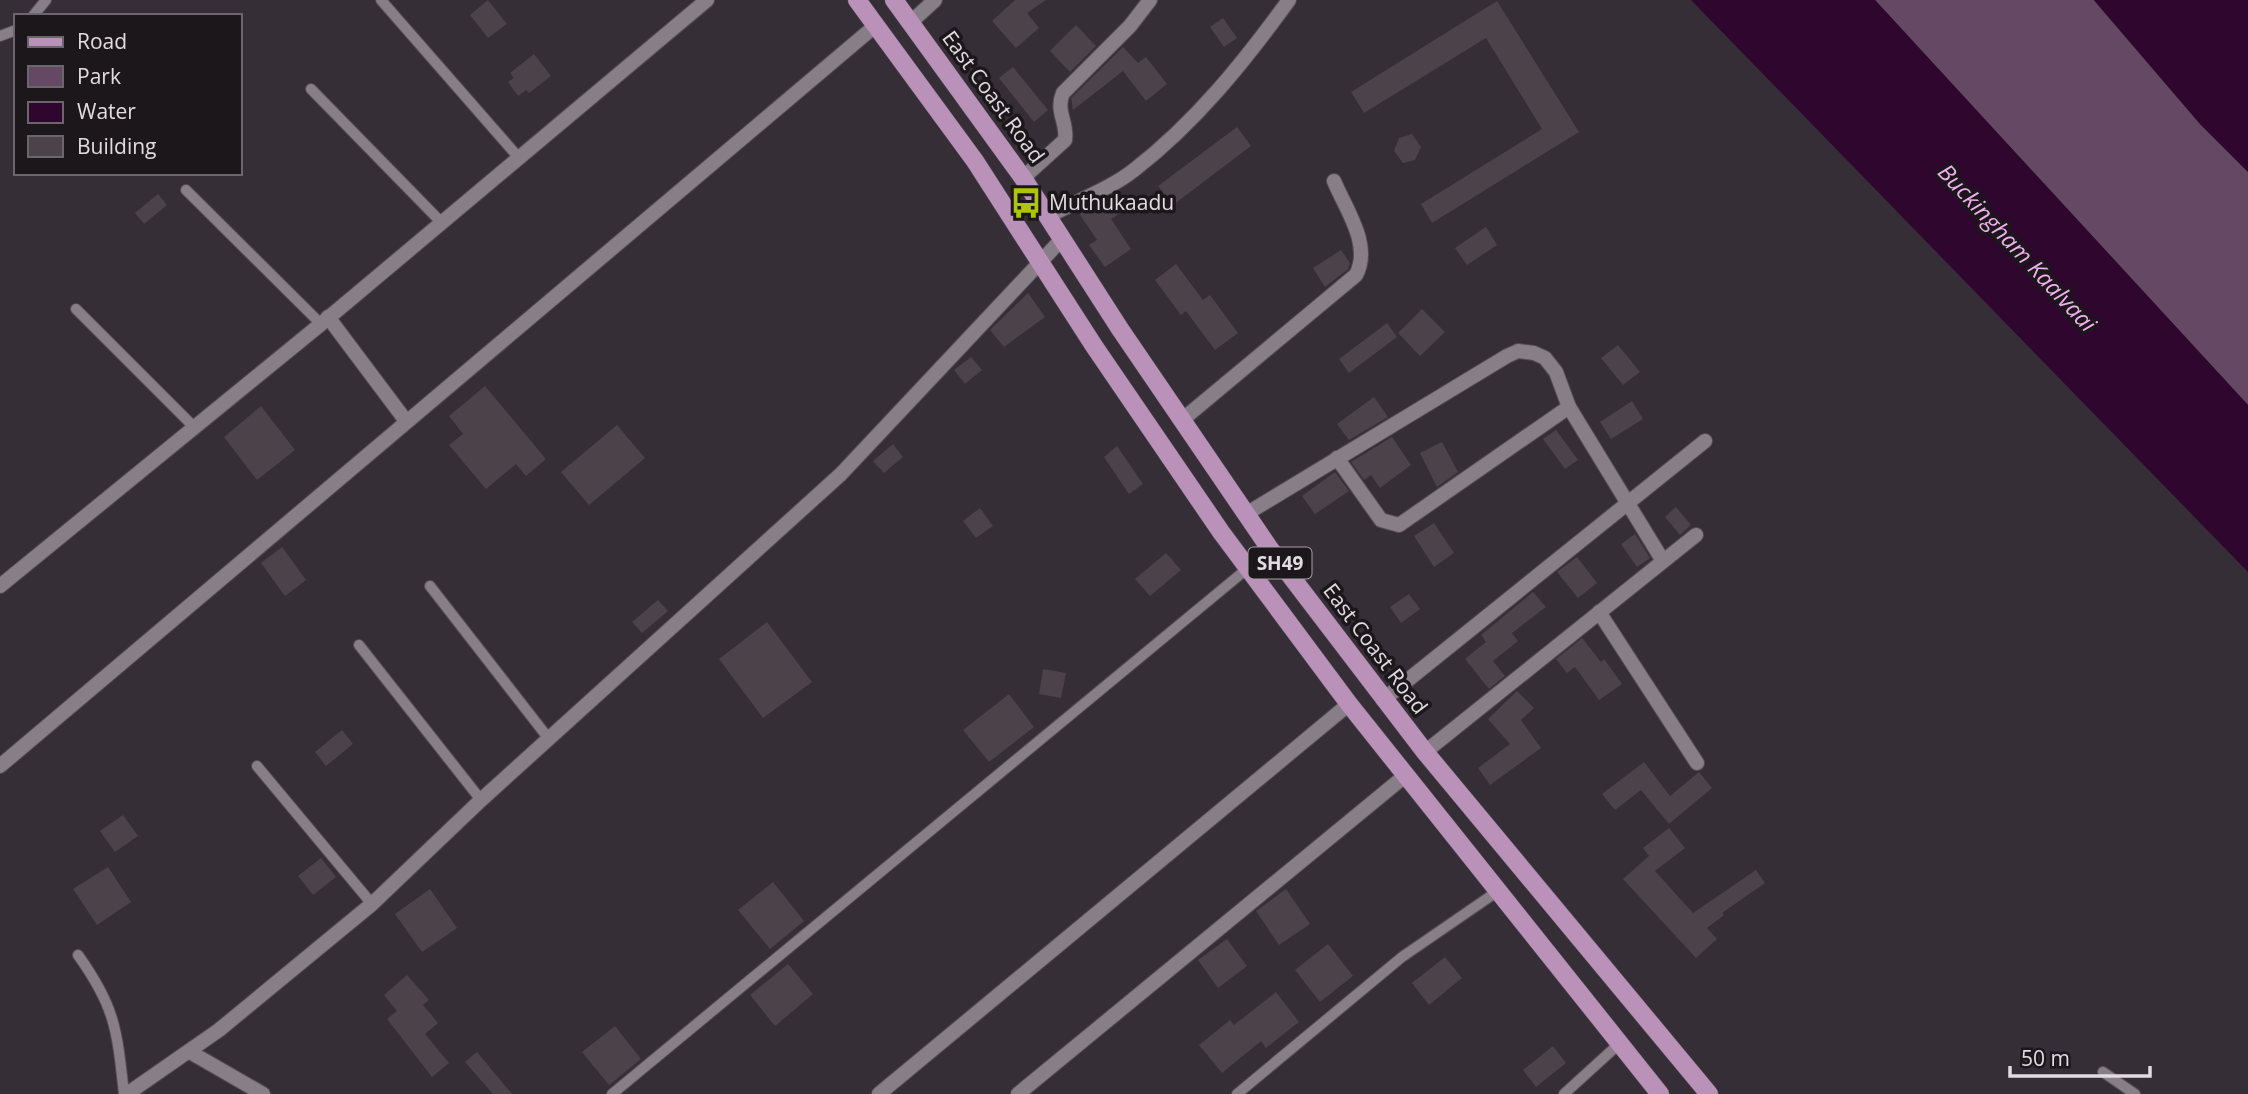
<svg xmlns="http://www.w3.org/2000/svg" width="2248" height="1094" font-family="'Open Sans',sans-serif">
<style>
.green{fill:#654864}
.water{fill:#2e062e}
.building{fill:#4b424a}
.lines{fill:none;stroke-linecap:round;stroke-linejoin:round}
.lane-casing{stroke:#554d54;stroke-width:12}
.street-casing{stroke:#554d54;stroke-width:16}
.primary-casing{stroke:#554d54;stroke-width:19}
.lane{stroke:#887e87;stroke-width:10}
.street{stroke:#887e87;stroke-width:14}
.primary{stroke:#ba91b8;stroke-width:18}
.labels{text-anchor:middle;stroke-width:7;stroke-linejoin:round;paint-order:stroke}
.shield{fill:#1b171b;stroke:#a6a1a6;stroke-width:2}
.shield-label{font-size:19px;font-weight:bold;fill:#e2dce2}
.street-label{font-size:21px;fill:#e2dce2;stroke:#1b171b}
.poi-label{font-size:21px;fill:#e2dce2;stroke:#1b171b;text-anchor:start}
.water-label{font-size:23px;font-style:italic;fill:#f4aff1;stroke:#1b171b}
</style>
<rect width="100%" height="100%" fill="#362e36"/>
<polygon class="green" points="1875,0 2094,0 2096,3 2200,124 2248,172 2248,405"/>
<g class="water">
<polygon points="1691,0 1875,0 2248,405 2248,572"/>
<polygon points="2094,0 2248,0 2248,172 2200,124"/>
</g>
<g class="building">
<polygon points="488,0 507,24 488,38 470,15"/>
<polygon points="1015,0 1046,0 1027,13 1039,28 1016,48 992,21"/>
<polygon points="1497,1 1579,132 1432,223 1421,204 1542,129 1486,38 1364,113 1351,92"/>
<polygon points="1223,18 1237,38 1224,47 1210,27"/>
<polygon points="1076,25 1096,46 1070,72 1050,51"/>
<polygon points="1123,47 1138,63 1146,57 1167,84 1146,101 1123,71 1073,110 1071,98"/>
<polygon points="534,54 551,76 529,93 526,90 518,96 508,82 514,78 510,73"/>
<polygon points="1013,67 1048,110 1034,122 999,78"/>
<polygon points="1237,127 1251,146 1173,205 1158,186"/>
<polygon points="1412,134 1421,147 1415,160 1403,163 1394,151 1399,138"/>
<polygon points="1117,192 1128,208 1111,219 1131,249 1105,267 1089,245 1097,240 1078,212"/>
<polygon points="158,194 167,205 144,224 135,213"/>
<polygon points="1486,227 1497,245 1467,265 1455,248"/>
<polygon points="1341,250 1350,263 1348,269 1325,287 1313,268"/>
<polygon points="1176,264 1203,300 1210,295 1238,333 1215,350 1186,311 1181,315 1155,280"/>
<polygon points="1028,293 1045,317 1004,347 990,330"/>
<polygon points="1422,309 1445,332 1420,356 1398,333"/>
<polygon points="1387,323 1397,337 1349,373 1339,359"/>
<polygon points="1618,345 1640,372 1623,385 1601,358"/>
<polygon points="971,357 982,370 965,384 954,370"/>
<polygon points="485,386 546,459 526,476 516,464 486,489 449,445 463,434 449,416"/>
<polygon points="1374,397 1388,417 1349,440 1337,424"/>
<polygon points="1632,401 1643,419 1611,439 1600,422"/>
<polygon points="261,406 295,450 257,480 224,437"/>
<polygon points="617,425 645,458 589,505 561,472"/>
<polygon points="1556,430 1578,460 1565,469 1543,439"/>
<polygon points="1392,437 1411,465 1380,488 1371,475 1364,480 1351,462"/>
<polygon points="1442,442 1458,472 1437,487 1420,453"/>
<polygon points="893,444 903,457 884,473 873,461"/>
<polygon points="1117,446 1143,484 1129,494 1104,457"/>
<polygon points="1335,472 1349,491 1315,514 1302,496"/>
<polygon points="1676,507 1691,525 1680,535 1665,517"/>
<polygon points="980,508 993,526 976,538 963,521"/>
<polygon points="1434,523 1454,553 1434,567 1414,536"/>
<polygon points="1635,534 1650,558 1637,567 1621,544"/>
<polygon points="282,547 306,580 285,596 261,563"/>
<polygon points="1166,553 1181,570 1150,596 1135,579"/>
<polygon points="1577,557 1597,583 1578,598 1557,572"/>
<polygon points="1533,592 1546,607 1512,633 1518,641 1493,661 1505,676 1489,689 1465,659 1486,642 1481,635"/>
<polygon points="1409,594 1420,609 1401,623 1390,607"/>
<polygon points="658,600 668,611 642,633 632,622"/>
<polygon points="767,622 812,682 763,718 719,659"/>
<polygon points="1582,638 1601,662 1604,659 1622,684 1599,700 1575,667 1567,673 1556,659"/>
<polygon points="1043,669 1066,673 1061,698 1039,694"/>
<polygon points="1517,691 1534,708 1521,720 1541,748 1490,785 1478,768 1510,744 1488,719"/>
<polygon points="1009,694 1034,727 989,762 963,730"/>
<polygon points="342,730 353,744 326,766 315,752"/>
<polygon points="1644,762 1670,796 1699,772 1712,788 1669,824 1641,790 1615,810 1602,794"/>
<polygon points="123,815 138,836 115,852 100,831"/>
<polygon points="1669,828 1685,848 1655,871 1693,913 1756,870 1765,883 1722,913 1724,915 1707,928 1717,939 1696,958 1623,879 1649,856 1643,848"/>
<polygon points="321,858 336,877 313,895 298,876"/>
<polygon points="108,867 131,902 97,925 73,889"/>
<polygon points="773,882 804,921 770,949 738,910"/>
<polygon points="430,889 457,928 422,952 395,914"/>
<polygon points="1286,889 1310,924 1279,945 1256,911"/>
<polygon points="1227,939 1247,966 1218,988 1198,960"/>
<polygon points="1328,944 1353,976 1320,1002 1295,970"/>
<polygon points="1445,957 1462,978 1429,1005 1412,983"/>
<polygon points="788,964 813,994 775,1026 750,995"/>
<polygon points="407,975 429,1000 423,1005 438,1023 425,1034 449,1063 432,1077 387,1019 397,1011 384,995"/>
<polygon points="1276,992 1299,1022 1266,1048 1261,1041 1222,1073 1199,1045 1230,1020 1234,1025"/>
<polygon points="615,1026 641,1059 609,1085 582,1052"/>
<polygon points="1553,1046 1566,1063 1536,1087 1523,1070"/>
<polygon points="477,1052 512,1094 493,1094 465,1062"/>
</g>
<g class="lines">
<defs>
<g id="lane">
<polyline points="381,0 520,159"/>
<polyline points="33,16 46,0"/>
<polyline points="0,36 16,30"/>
<polyline points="311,89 441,222"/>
<polyline points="186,190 321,324"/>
<polyline points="76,309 193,426"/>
<polyline points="430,586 549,739"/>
<polyline points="359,645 481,800"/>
<polyline points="257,766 372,904"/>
<path d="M78 955C116 1008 117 1031 124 1094"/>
<polyline points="2103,1072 2135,1094"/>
<polyline points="612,1094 1248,568"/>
<polyline points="1237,1094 1402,957 1498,891"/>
<polyline points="1564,1094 1620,1043"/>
</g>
<g id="street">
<polyline points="911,22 935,0"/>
<path d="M1023 178 1065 140C1068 123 1055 111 1063 93L1130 26 1150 0"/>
<path d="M1049 216C1076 201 1110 189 1134 170 1195 123 1244 62 1289 0"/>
<polyline points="328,317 406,421"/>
<path d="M1182 420 1356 275C1372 245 1346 210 1334 181"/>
<polyline points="1337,458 1381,520 1399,525 1569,407"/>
<polyline points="1246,514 1507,356 1518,351 1534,353 1545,358 1556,372 1569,407 1663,561"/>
<polyline points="0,586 321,324 707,0"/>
<polyline points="1599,612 1697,763"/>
<polyline points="1383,700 1705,441"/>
<polyline points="1425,752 1696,535"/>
<polyline points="0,766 875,26"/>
<polyline points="190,1052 263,1094"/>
<polyline points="127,1094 219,1030 372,904 481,800 841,474 1062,239"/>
<polyline points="879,1094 1349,704"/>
<polyline points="1018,1094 1406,775"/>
</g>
<g id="primary">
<polyline points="857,0 975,161 1094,346 1221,532 1349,704 1660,1094"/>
<polyline points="894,0 1023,178 1120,329 1270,549 1425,752 1709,1094"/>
</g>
</defs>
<use href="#lane" class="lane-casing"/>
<use href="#street" class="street-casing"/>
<use href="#primary" class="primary-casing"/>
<use href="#lane" class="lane"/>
<use href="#street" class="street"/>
<use href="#primary" class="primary"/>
</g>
<defs>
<symbol id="bus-bare" viewBox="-9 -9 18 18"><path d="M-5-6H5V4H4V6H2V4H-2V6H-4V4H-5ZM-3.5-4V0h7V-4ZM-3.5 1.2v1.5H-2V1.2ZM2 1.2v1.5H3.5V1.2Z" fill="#aec509" stroke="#1b171b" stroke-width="2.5" paint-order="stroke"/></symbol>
</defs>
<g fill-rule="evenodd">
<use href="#bus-bare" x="1004" y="181" width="44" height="44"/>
</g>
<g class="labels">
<rect class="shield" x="1248.5" y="547.5" width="63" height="31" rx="5"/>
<g class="shield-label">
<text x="1280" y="570">SH49</text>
</g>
<g class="street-label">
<text transform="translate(993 97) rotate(54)" y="7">East Coast Road</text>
<text transform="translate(1375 649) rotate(53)" y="7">East Coast Road</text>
</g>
<g class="poi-label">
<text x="1049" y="210">Muthukaadu</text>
</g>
<g class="water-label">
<text transform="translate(2017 248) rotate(47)" y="8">Buckingham Kaalvaai</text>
</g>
</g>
<rect x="14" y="14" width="228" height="161" fill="#1b171b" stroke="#6b666b" stroke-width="2"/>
<rect x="28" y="37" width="35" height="10" fill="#ba91b8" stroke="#6b666b" stroke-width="2"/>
<text x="77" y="49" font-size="21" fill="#e2dce2">Road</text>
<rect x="28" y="66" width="35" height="21" fill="#654864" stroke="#6b666b" stroke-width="2"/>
<text x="77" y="84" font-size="21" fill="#e2dce2">Park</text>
<rect x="28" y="102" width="35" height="21" fill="#2e062e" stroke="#6b666b" stroke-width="2"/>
<text x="77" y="119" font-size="21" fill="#e2dce2">Water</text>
<rect x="28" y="136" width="35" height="21" fill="#4b424a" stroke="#6b666b" stroke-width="2"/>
<text x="77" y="154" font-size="21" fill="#e2dce2">Building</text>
<path d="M2010 1066v10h140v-10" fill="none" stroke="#e2dce2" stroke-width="3.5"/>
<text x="2021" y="1066" font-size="21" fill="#e2dce2" stroke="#1b171b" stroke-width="5" paint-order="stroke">50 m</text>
</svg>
